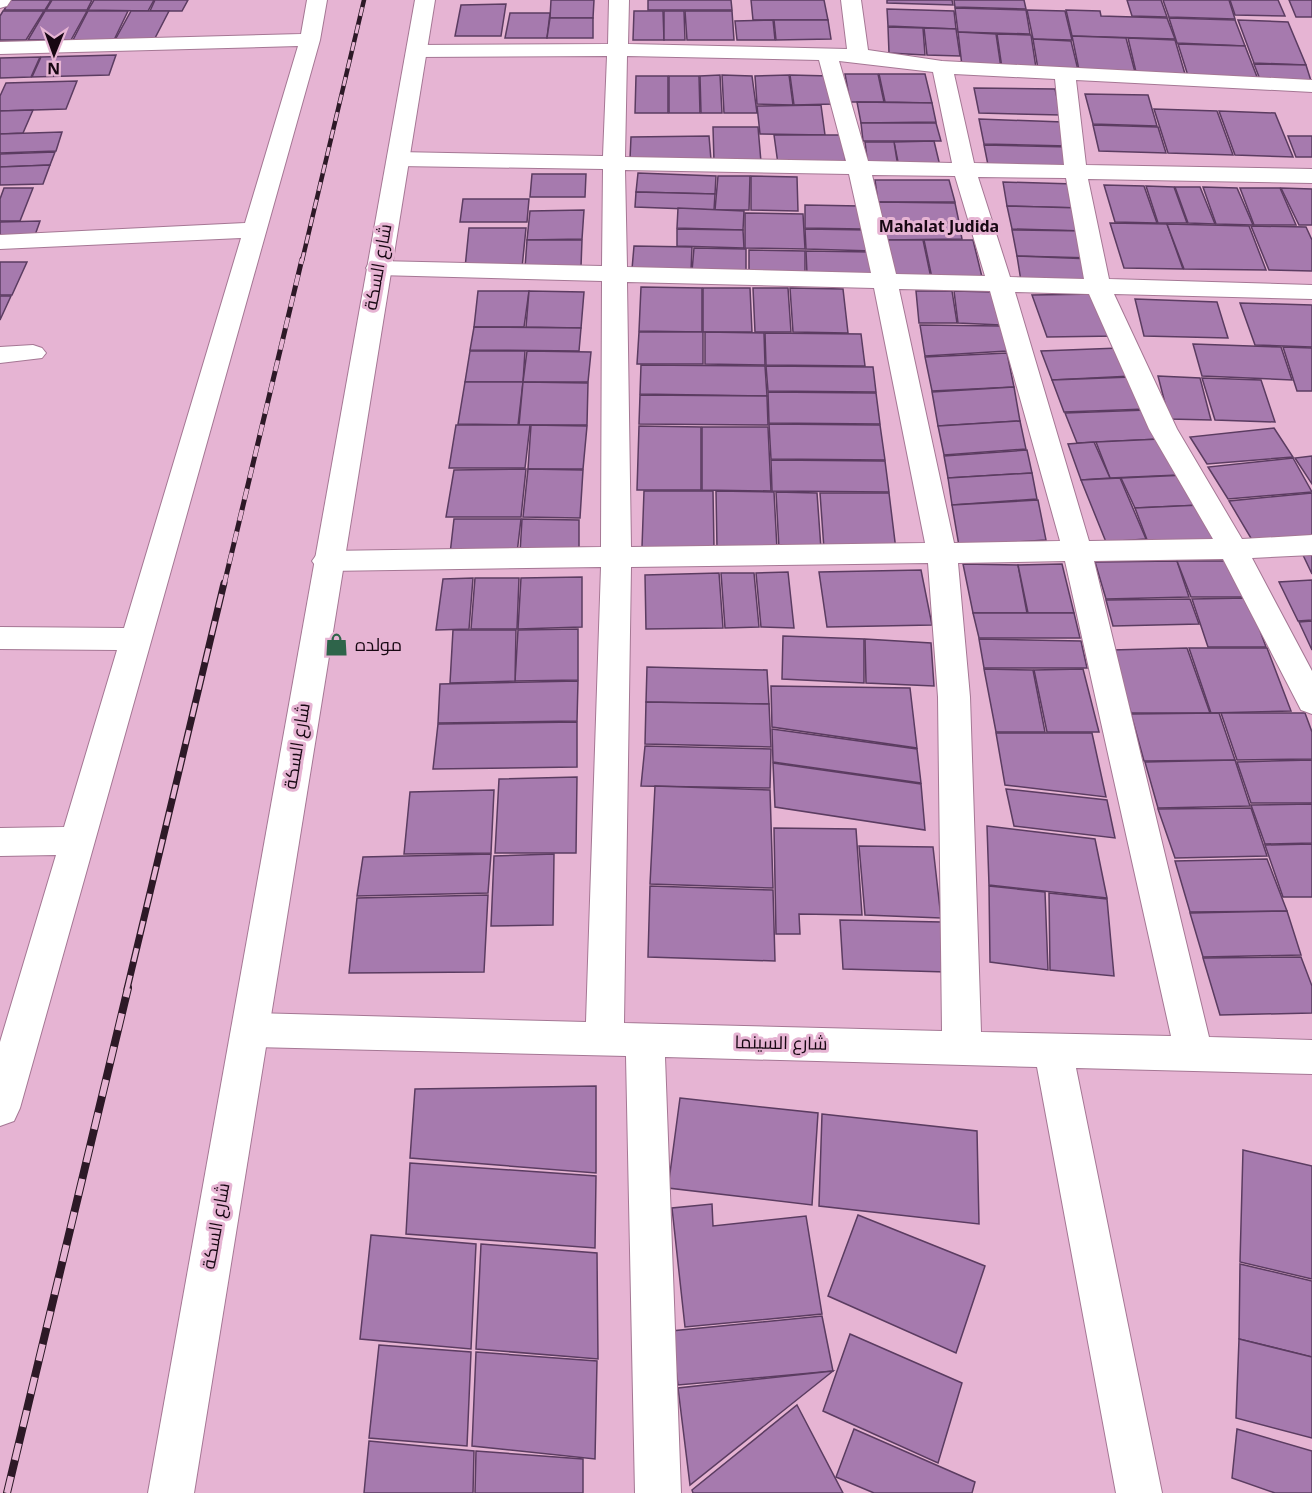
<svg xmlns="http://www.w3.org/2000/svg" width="1312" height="1493" font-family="'Noto Sans',Cairo,sans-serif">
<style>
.building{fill:#a67aae;stroke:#5b3c61;stroke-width:1.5}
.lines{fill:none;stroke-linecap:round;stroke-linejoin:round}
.street-casing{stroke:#a57794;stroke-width:2}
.secondary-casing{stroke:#a57794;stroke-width:2}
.street{fill:#fff;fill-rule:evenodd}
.secondary{fill:#fff;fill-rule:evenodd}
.rail-far3-casing{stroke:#2d1927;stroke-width:4.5}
.rail-far2-casing{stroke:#2d1927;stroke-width:5}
.rail-far1-casing{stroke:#2d1927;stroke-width:7}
.rail-casing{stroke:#2d1927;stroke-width:8}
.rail-far3{stroke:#e6b4d3;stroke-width:3;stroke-dasharray:9;stroke-linecap:butt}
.rail-far2{stroke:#e6b4d3;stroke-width:4;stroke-dasharray:11;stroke-linecap:butt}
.rail-far1{stroke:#e6b4d3;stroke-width:4.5;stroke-dasharray:14;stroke-linecap:butt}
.rail{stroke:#e6b4d3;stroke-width:6;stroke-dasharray:17;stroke-linecap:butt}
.labels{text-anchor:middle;stroke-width:6;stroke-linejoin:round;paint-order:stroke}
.far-neighbourhood-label{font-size:16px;font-weight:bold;fill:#170712;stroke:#e6b4d3}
.street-label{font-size:18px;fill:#170712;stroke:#e6b4d3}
.poi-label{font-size:18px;fill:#170712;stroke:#e6b4d3;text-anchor:start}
</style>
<rect width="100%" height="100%" fill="#e6b4d3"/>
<g class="building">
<polygon points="10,0 51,0 45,10 4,10"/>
<polygon points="52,0 92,0 87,10 46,10"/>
<polygon points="94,0 154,0 148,11 88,10"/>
<polygon points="155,0 188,0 182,11 150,11"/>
<polygon points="551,0 594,0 593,18 550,18"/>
<polygon points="648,0 731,0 732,10 648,10"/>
<polygon points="751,0 824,0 828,20 753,20"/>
<polygon points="887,0 952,0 953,5 887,3"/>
<polygon points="954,0 1024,0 1026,9 955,7"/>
<polygon points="1127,0 1161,0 1167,17 1132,16"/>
<polygon points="1163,0 1229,0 1235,19 1169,17"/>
<polygon points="1230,0 1278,0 1285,16 1235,15"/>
<polygon points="1289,0 1312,0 1312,17 1296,17"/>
<polygon points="506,4 501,36 455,36 461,5"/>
<polygon points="955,8 1026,10 1030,34 958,32"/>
<polygon points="887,9 954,11 956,29 888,26"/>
<polygon points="1027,10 1065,11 1072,40 1033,39"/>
<polygon points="1066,10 1100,11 1101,16 1167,18 1175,39 1072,36"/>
<polygon points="3,11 44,11 26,40 0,40 0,16"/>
<polygon points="45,11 87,11 71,40 28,40"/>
<polygon points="88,11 128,11 114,40 73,40"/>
<polygon points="131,11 169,11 154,40 115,40"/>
<polygon points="634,11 663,11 664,40 633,40"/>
<polygon points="664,11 684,11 685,40 664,40"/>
<polygon points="685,11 732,11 734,40 687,40"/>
<polygon points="510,13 550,13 547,38 505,38"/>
<polygon points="550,18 593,18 593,38 547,38"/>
<polygon points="1169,18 1235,20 1245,46 1177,43"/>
<polygon points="773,20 775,40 737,40 735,21"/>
<polygon points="774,20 828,20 831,39 776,40"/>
<polygon points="1238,20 1288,22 1306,65 1254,63"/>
<polygon points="888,27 923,28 925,55 889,53"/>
<polygon points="924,28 956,29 960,56 927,55"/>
<polygon points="958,32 996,34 1001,68 962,66"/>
<polygon points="997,34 1031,35 1036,68 1002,68"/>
<polygon points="1072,36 1126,38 1135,72 1079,70"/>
<polygon points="1128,38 1175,40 1185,74 1136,72"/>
<polygon points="1033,39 1071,41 1078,70 1038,69"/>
<polygon points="1178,44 1245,46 1259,82 1189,79"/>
<polygon points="116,55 109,75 32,77 41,57"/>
<polygon points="40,57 31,77 0,78 0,58"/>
<polygon points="1254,64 1306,65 1312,84 1261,82"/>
<polygon points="845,74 878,74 884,102 850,102"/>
<polygon points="879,74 925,74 932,103 885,102"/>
<polygon points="720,75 722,113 701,113 700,76"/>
<polygon points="722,75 752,76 757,113 724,113"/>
<polygon points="789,75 793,105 757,104 755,76"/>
<polygon points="790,75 830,76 834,104 794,105"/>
<polygon points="636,76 668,76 668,113 635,113"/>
<polygon points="669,76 699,76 700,113 669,113"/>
<polygon points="77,81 66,109 0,111 0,96 6,83"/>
<polygon points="974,88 1055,89 1061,115 979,113"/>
<polygon points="1085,94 1148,95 1157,126 1093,124"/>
<polygon points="857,102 932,103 936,122 861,123"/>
<polygon points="821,105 825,135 760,134 757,106"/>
<polygon points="1154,109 1217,111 1233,155 1168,153"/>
<polygon points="33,110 23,133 0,134 0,111"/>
<polygon points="1219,111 1275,113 1293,157 1235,155"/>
<polygon points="979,119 1063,122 1068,146 984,144"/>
<polygon points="861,123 936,123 941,141 863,141"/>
<polygon points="1093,125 1158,127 1166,153 1099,151"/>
<polygon points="713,127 758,127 761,162 714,162"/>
<polygon points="62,132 56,151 0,153 0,134"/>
<polygon points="774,135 841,135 846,163 778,164"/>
<polygon points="709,136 711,160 630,159 631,137"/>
<polygon points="1288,136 1312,136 1312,157 1296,157"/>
<polygon points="934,141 940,166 899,167 894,142"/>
<polygon points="865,142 894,142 898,167 868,166"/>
<polygon points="984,145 1069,147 1075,172 989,170"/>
<polygon points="55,152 50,165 0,167 0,154"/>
<polygon points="50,165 43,184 0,185 0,167"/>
<polygon points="638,173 716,176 715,194 636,192"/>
<polygon points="532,174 586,174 585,197 530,197"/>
<polygon points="718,176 750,176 749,210 715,210"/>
<polygon points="751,176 797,177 798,211 751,210"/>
<polygon points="875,180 949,180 955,202 878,202"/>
<polygon points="1003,182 1074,184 1080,208 1007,206"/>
<polygon points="1104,185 1144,186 1157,223 1115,222"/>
<polygon points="1146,186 1174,187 1187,223 1158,223"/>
<polygon points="1175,187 1200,187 1215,224 1188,223"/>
<polygon points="1203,187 1237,188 1253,225 1216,224"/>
<polygon points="4,188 33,188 20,221 0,221 0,199"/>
<polygon points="1240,188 1280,188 1296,225 1254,225"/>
<polygon points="1281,188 1312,189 1312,225 1299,225"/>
<polygon points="636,192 715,194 714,210 635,207"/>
<polygon points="463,199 529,199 527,222 460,222"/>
<polygon points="878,202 955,203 959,222 881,222"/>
<polygon points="805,205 860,206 862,229 805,228"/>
<polygon points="1007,206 1080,208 1085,231 1012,229"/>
<polygon points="678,208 744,211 743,230 677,228"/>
<polygon points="584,210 582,239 527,240 530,211"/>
<polygon points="745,213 803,214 805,249 745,248"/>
<polygon points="40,221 34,238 0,240 0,222"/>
<polygon points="881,223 959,223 962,239 885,240"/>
<polygon points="1110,223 1167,224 1183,269 1124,268"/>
<polygon points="1167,224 1249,226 1266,270 1184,269"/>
<polygon points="1251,226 1306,227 1312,240 1312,271 1269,270"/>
<polygon points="469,228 526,228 522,268 465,268"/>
<polygon points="677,229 743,230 744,248 677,246"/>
<polygon points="805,229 870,230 873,251 806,249"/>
<polygon points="1012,230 1086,231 1092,258 1017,256"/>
<polygon points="527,240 582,240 581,267 525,268"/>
<polygon points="885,240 923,240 931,278 890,277"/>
<polygon points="924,240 973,240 982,277 932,278"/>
<polygon points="634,246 692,247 691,271 632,269"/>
<polygon points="694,248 746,249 746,272 692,271"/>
<polygon points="749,250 805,251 805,274 749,272"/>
<polygon points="806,251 873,252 875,276 807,274"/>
<polygon points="1017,256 1092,259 1097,283 1021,281"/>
<polygon points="0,262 27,262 12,295 0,295"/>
<polygon points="641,287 702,288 702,332 639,331"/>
<polygon points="703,288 750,288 752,332 703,332"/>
<polygon points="753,288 788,288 791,332 755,332"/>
<polygon points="790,288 843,289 848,333 793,332"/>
<polygon points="478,291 529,291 524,327 474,327"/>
<polygon points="529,291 584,292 581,328 526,327"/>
<polygon points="916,291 952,291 957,323 919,323"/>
<polygon points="954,291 995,292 1001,325 958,323"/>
<polygon points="1099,294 1116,336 1047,337 1032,295"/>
<polygon points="0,296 11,296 0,320"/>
<polygon points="1135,299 1217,302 1228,338 1144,336"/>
<polygon points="1240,303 1312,305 1312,347 1255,345"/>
<polygon points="920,325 1001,326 1007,351 925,356"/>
<polygon points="474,327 581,328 579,351 470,350"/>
<polygon points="639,332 703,332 703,364 637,364"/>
<polygon points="705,332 764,333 765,365 705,364"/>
<polygon points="765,333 861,334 865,366 766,365"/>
<polygon points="1193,344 1281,347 1292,380 1202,376"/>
<polygon points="1283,347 1312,348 1312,391 1297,391"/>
<polygon points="1119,348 1132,376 1052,380 1041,351"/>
<polygon points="470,351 525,351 523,382 465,382"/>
<polygon points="527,351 591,352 588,382 523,382"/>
<polygon points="1007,353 1014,387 932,391 925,357"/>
<polygon points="641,365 765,366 767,396 640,394"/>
<polygon points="766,366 873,367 876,392 768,391"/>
<polygon points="1158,376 1200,378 1211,420 1169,419"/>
<polygon points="1132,377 1146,409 1064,412 1052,380"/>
<polygon points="1202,378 1261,380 1275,422 1215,420"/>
<polygon points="465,382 523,382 518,425 458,424"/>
<polygon points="523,382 588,383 587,425 519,425"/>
<polygon points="1014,387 1020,421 938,426 932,392"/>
<polygon points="768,392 876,393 880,424 769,423"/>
<polygon points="640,395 767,396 768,425 639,424"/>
<polygon points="1147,410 1160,439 1077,443 1065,413"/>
<polygon points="1020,421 1026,449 944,455 938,426"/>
<polygon points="769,424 880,425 885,460 771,459"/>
<polygon points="456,425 530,425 525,468 449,468"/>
<polygon points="531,425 587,426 583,469 528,469"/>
<polygon points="639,426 701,427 701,490 637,490"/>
<polygon points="702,427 768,427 771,491 702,490"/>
<polygon points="1274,428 1293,457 1207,464 1190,437"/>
<polygon points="1160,439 1178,475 1110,478 1096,442"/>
<polygon points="1094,442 1110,478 1081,480 1068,444"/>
<polygon points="1027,450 1032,473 948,478 944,456"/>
<polygon points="1312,456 1312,484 1295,458"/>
<polygon points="1293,458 1312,492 1228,499 1208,467"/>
<polygon points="771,460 885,461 889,492 772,491"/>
<polygon points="526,469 521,517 446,517 454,470"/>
<polygon points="528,469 583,470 580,518 523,517"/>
<polygon points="1032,473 1037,499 952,505 948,478"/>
<polygon points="1187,475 1201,505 1135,508 1121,478"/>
<polygon points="1120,478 1146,539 1106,542 1081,480"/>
<polygon points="644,491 713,491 714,548 642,547"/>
<polygon points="716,491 774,492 777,549 717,548"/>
<polygon points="776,492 817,493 821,549 779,549"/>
<polygon points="820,493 889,493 896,550 824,549"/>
<polygon points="1312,493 1312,538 1255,545 1229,501"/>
<polygon points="1038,500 1046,540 959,546 952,505"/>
<polygon points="1201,505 1218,541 1149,545 1135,508"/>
<polygon points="454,519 521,519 517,553 450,554"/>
<polygon points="522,519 579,520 579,554 520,553"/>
<polygon points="1312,552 1312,574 1302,553"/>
<polygon points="1177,561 1189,597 1106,599 1095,562"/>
<polygon points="1177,561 1234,561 1248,597 1191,597"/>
<polygon points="963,564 1018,565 1027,613 973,613"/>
<polygon points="1062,564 1074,613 1028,613 1018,565"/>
<polygon points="921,570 932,625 827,627 819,572"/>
<polygon points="788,572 794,628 761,627 756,573"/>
<polygon points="719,573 723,628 646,629 645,575"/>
<polygon points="721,573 754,573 759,627 725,628"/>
<polygon points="582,577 582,627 518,629 521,578"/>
<polygon points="473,578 469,629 436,630 443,579"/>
<polygon points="475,578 519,578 517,629 471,629"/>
<polygon points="1312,580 1312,620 1298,621 1279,582"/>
<polygon points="1248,598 1266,647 1208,647 1192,599"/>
<polygon points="1190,599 1199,624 1113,626 1106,600"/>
<polygon points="973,613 1074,613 1080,638 979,638"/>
<polygon points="1312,621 1312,650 1299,622"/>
<polygon points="578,629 578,680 515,681 518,630"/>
<polygon points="453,630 516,630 515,681 450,683"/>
<polygon points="783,636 864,639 864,683 782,679"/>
<polygon points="865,639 931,643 934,686 866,683"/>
<polygon points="979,639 1081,641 1087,668 984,668"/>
<polygon points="1187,648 1210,713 1131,713 1112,650"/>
<polygon points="1189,648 1267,648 1291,711 1211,713"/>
<polygon points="647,667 767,670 769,704 646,702"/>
<polygon points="984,669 1033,670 1045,732 996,732"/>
<polygon points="1083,669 1099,732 1047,732 1034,670"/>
<polygon points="578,681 577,721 438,723 440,684"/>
<polygon points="771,686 910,688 917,748 772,727"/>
<polygon points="646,702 769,704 771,747 645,744"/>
<polygon points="1219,713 1235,760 1144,761 1131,714"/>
<polygon points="1221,713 1305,713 1312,732 1312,759 1237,760"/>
<polygon points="577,722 577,767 433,769 438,724"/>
<polygon points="772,729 917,749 921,783 773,762"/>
<polygon points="996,733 1092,733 1106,797 1005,785"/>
<polygon points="645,746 771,749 770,788 641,786"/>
<polygon points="1235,760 1250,806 1158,808 1145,762"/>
<polygon points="1312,760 1312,803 1251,803 1237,762"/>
<polygon points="773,763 921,784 925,830 775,807"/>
<polygon points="577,777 576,853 495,853 499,779"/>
<polygon points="655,786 770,790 773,888 650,884"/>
<polygon points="1006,789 1107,800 1115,838 1014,826"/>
<polygon points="494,790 491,853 404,854 410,792"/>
<polygon points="1312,804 1312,843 1265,844 1251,805"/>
<polygon points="1251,808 1267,856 1175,858 1158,809"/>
<polygon points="987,826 1095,839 1107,898 989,885"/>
<polygon points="774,828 856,829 862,915 799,914 800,934 776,934"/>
<polygon points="1312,844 1312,897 1283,897 1265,845"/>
<polygon points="859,846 933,847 941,918 865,915"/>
<polygon points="491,854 488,893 357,896 363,857"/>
<polygon points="554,854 553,925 491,926 494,856"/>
<polygon points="1267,859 1287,911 1190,912 1175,861"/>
<polygon points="650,886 773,890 775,961 648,957"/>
<polygon points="989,886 1045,892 1048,970 990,962"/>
<polygon points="1049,893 1107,899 1114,976 1050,970"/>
<polygon points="488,895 484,972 349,973 357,898"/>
<polygon points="1287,911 1301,955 1203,957 1190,913"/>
<polygon points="840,920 942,922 946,972 843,969"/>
<polygon points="1301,957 1312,986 1312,1013 1220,1015 1203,958"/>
<polygon points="596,1086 596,1173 410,1158 415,1089"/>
<polygon points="680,1098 818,1113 812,1205 668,1188"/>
<polygon points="822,1114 977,1131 979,1224 819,1206"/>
<polygon points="1243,1150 1312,1166 1312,1279 1240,1262"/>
<polygon points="410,1163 596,1176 595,1248 406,1234"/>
<polygon points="712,1204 713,1226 806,1216 822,1314 685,1327 672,1208"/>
<polygon points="858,1215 985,1266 956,1353 828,1296"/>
<polygon points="371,1235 476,1244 471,1349 360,1339"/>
<polygon points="481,1244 597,1253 598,1359 476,1349"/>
<polygon points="1240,1264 1312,1281 1312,1357 1239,1339"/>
<polygon points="822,1316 833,1371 678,1385 671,1331"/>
<polygon points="850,1334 962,1383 938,1463 823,1411"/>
<polygon points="1239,1339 1312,1357 1312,1438 1236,1418"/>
<polygon points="379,1345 471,1352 467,1446 369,1438"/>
<polygon points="476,1352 597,1361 595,1459 472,1446"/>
<polygon points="833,1371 690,1485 678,1388"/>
<polygon points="797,1405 843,1493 693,1493 692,1490"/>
<polygon points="854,1429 975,1482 972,1493 874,1493 836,1477"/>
<polygon points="1237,1429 1312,1451 1312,1493 1275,1493 1232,1478"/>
<polygon points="369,1441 474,1451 473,1493 364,1493"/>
<polygon points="476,1451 583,1459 583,1493 475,1493"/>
</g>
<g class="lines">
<defs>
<g id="street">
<polygon points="0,0 11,0 7,6 0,8"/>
<polygon points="307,0 327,0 320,40 20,1108 14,1121 0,1126 0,1042 56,855 0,856 0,828 64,827 117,650 0,649 0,627 124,628 241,238 0,249 0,235 245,223 298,46 0,54 0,42 301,34"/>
<path d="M609 0H629L628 44 847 49 841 0H861L868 50 942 61 1312 80V92L1076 80 1086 165 1312 169V183L1088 179 1109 279 1312 285V299L1114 294 1177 429 1242 539 1312 535V555L1252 558 1312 671V714L1301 710 1223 559 1094 561 1209 1037 1312 1040V1074L1076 1068 1162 1493H1116L1037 1067 665 1057 681 1493H635L626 1056 250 1047 236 1042 231 1030 236 1018 250 1013 586 1022 601 567 327 571 317 568 312 561 317 554 327 551 601 547 602 281 378 275 369 273 366 268 369 263 378 261 602 266 603 169 398 166 390 164 387 159 390 154 398 152 603 156 607 56 416 57 409 55 406 51 409 47 416 45 608 44ZM627 56 819 60 846 161 625 157ZM839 61 933 72 952 163 868 161ZM954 74 1055 79 1064 165 974 163ZM625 170 849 174 871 273 627 267ZM872 175 955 176 985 276 896 274ZM978 177 1066 178 1084 279 1010 277ZM627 282 874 288 925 543 631 547ZM899 289 990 291 1060 541 954 543ZM1015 292 1089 294 1149 429 1213 539 1089 541ZM1065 561 1171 1036 981 1032 970 697 958 563ZM928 563 938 697 942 1031 624 1023 631 567Z"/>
<polygon points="33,345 42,348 46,353 42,358 0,363 0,347"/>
</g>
<polygon id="secondary" points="415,0 435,0 194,1493 148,1493"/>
</defs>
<use href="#street" class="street-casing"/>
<use href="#secondary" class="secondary-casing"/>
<use href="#street" class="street"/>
<use href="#secondary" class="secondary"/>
<defs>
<polyline id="rail-far3" points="302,261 364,0"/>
<polyline id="rail-far2" points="224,585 302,259"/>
<polyline id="rail-far1" points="127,989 224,583"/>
<polyline id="rail" points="7,1493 128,988"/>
</defs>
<use href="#rail-far3" class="rail-far3-casing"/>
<use href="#rail-far2" class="rail-far2-casing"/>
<use href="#rail-far1" class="rail-far1-casing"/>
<use href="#rail" class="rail-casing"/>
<use href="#rail-far3" class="rail-far3"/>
<use href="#rail-far2" class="rail-far2"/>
<use href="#rail-far1" class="rail-far1"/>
<use href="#rail" class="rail"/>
</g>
<defs>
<symbol id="shop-bare" viewBox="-9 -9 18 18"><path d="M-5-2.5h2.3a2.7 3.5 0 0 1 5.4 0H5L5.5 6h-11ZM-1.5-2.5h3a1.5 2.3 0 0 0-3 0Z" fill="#2e644a" stroke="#e6b4d3" stroke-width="2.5" paint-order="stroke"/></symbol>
</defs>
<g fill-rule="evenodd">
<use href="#shop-bare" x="320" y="628" width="33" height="33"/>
</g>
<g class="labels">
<g class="far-neighbourhood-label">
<text x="939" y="232">Mahalat Judida</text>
</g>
<g class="street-label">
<text transform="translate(378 267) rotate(-80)" y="6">شارع السكة</text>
<text transform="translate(297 746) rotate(-81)" y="6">شارع السكة</text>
<text transform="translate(781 1043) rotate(1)" y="6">شارع السينما</text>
<text transform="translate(216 1226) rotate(-80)" y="6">شارع السكة</text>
</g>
<g class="poi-label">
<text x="355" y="651">مولده</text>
</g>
</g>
<g transform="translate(54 54) rotate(181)" stroke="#e6b4d3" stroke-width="4.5" paint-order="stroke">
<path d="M0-4.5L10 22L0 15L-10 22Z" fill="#170712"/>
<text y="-9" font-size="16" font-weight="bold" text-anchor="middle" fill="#170712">N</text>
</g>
</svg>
